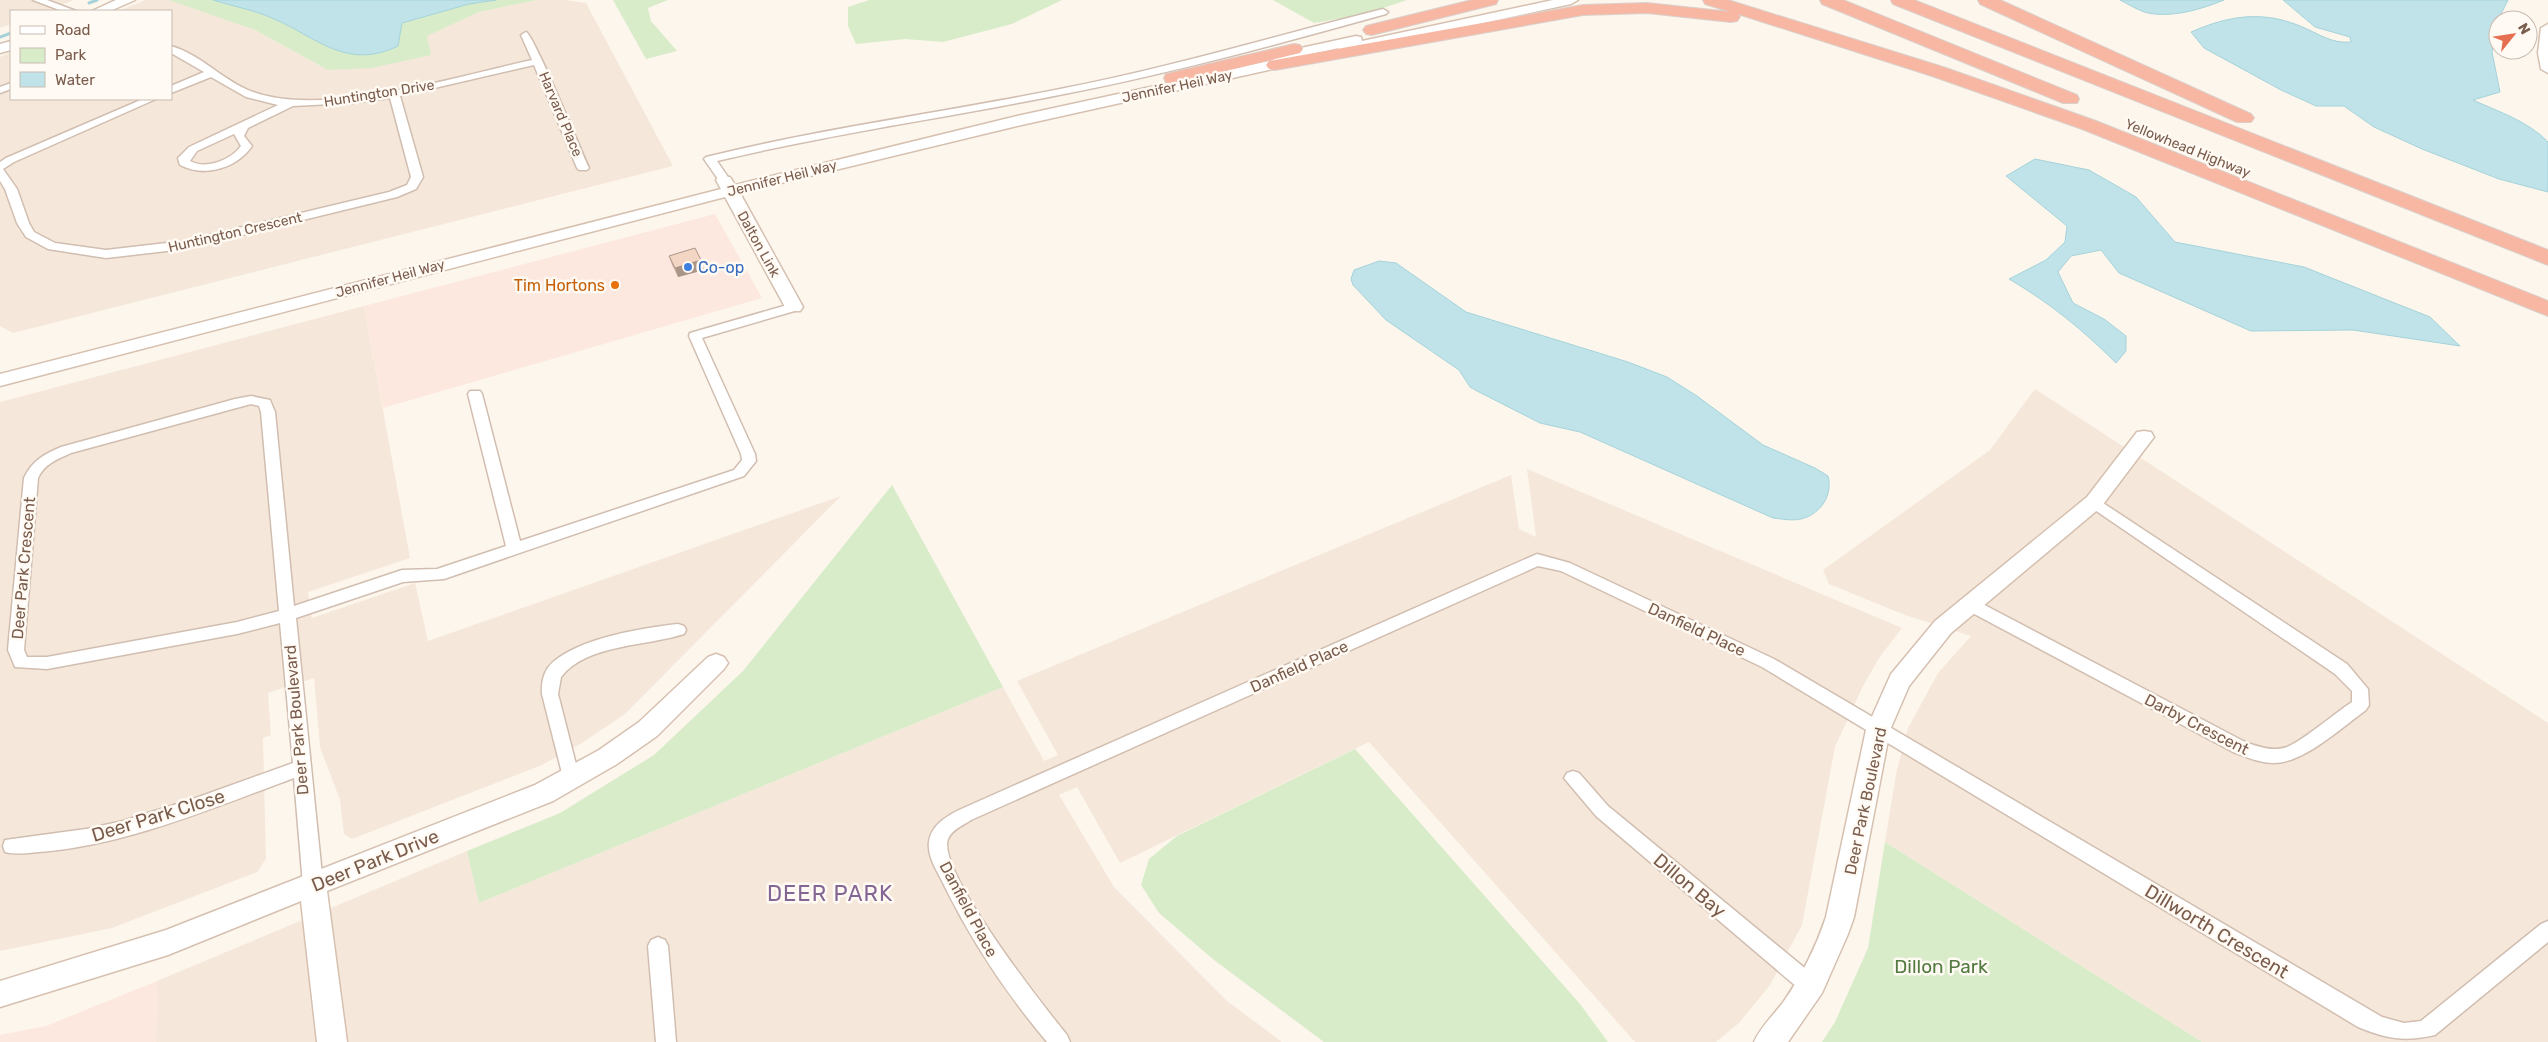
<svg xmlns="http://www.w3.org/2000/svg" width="2548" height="1042" font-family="Rubik,sans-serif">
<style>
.residential{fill:#f5e8da}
.commercial{fill:#fde8e0}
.green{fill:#d8ecc9}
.water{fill:#bfe3e8;stroke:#a5d3da}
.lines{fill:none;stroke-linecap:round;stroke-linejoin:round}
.stream{stroke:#a5d3da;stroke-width:3}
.street-casing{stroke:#d1beb0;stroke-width:3}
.secondary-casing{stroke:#d6c0b0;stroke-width:3}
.highway-casing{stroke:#dad1cd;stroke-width:2}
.street{fill:#fff;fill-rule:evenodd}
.secondary{fill:#fff;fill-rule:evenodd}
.highway{fill:#f7b7a3;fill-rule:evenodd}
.wall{fill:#d1b7a8}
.shaded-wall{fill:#aa9588}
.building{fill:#f3d5c3;stroke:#aa9588}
.shop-dot{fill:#3f7fe0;stroke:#fffaf3;stroke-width:2}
.food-dot{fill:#e8710a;stroke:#fffaf3;stroke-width:2}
.labels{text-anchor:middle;stroke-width:5;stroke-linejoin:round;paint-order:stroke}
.far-street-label{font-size:14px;fill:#7a5c4d;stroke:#fffaf3}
.shop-label{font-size:16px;fill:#366cbe;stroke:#fffaf3;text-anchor:start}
.food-label{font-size:16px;fill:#c56008;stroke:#fffaf3;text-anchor:end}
.street-label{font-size:16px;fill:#7a5c4d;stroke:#fffaf3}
.near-street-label{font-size:19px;fill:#7a5c4d;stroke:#fffaf3}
.near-park-label{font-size:19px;fill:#537a41;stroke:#fffaf3}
.near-quarter-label{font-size:22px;letter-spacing:1px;fill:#846695;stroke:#fffaf3}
</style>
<rect width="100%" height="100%" fill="#fdf6ec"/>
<g class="residential">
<polygon points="0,0 74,0 45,11 11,11 11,24 0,28"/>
<polygon points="146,0 169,0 228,19 255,30 328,70 431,55 426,36 479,12 537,0 565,0 586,3 673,166 13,333 0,326 0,57 11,52 11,99 171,99 171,11 118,11"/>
<polygon points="364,306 410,558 308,592 312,618 415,583 428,641 841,496 625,714 582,743 542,765 352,839 344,834 340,800 320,747 314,678 268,693 271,735 263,738 266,859 257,872 112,928 0,951 0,402"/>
<polygon points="2035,389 2548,723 2548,1042 2202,1042 1885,842 1896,774 1908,728 1938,673 1971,636 1905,615 1829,584 1823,570 1990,450"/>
<polygon points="1527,469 1902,628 1879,658 1863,686 1835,747 1802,925 1770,985 1739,1023 1716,1042 1635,1042 1369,742 1120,863 1077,787 1059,795 1114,887 1227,1001 1282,1042 156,1042 157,981 467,851 479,903 1003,687 1044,761 1058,755 1017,681 1511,475 1519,529 1536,537"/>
</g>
<g class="commercial">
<polygon points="715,214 762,298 383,408 364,306"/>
<polygon points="157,981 156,1042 0,1042 0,1035 46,1026"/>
</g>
<g class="green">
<polygon points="169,0 537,0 479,12 427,36 431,55 372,68 328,70 255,30"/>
<polygon points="613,0 668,0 648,8 651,21 677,51 646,59"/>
<polygon points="869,0 1062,0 1012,24 943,42 905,39 856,44 848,26 848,7"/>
<polygon points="1273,0 1407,0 1362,15 1314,23"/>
<polygon points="892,485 1003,687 479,903 467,851 560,813 654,755 743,671"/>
<polygon points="1355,749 1580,1004 1608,1042 1324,1042 1214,960 1159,913 1141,885 1149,859 1177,836"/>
<polygon points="1885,842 2202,1042 1822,1042 1835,1022 1868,948"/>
</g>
<g class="water">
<path d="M213 0H496L469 4 402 23 398 46C346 71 317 37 272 18 254 10 232 6 213 0Z"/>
<path d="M2120 0H2224C2202 9 2173 18 2148 13 2139 11 2128 4 2120 0Z"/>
<path d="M2283 0H2508L2498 20 2492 52 2500 92 2473 100C2499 112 2528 121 2548 142V192L2499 179 2422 149 2374 127 2344 106H2316L2281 90 2204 48 2191 32C2228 16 2261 10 2300 26 2318 33 2331 44 2351 42L2350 37 2315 27Z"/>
<path d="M2035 159 2089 170 2136 197 2175 242 2304 267 2430 317 2460 346 2353 330 2251 331 2119 273 2101 250 2071 256 2058 272 2073 303 2104 319 2126 336V351L2116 363C2083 330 2050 303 2009 279L2046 260 2065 242 2067 226 2006 176Z"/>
<path d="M1379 261 1396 263 1466 312 1628 362 1667 377 1697 396 1763 445 1815 468 1828 476C1833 495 1821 514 1801 519 1792 521 1782 519 1773 518L1580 432 1540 423 1477 391 1470 387 1459 370 1386 320 1353 285 1351 279 1354 270Z"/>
</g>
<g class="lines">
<g class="stream">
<polyline points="89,3 97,0"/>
<polyline points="0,37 11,33"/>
</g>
<defs>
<g id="street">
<polygon points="33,0 47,0 76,11 62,11"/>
<path d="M1383 9 1388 12 1386 14C1278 44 1169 74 1059 95 945 118 830 134 717 161L730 180 724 183 720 182 704 159 706 157C823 128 942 113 1060 89 1169 68 1275 36 1383 9Z"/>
<path d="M526 32C534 35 581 151 589 168L587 170H579L577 168 534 65 400 96 423 177 416 189 397 197 184 249 106 258 48 249 26 237 17 223 5 189 0 181V162L6 158 143 99H156L14 162 3 169 17 189 29 223 34 232 55 243 106 250 184 241 389 192 407 185 411 177 390 98 352 103 293 106 248 128 244 136 252 146C237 168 205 178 180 165L178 158 189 147 278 105 246 97 211 77 171 93V86L204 72 171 53V46C202 55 223 81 253 92 323 118 459 76 532 60L521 35ZM234 134 241 146C231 160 206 170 190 161L197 151Z"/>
<polygon points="11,83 11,89 0,93 0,87"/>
<path d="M794 303 800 307 798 310 702 338 755 454 756 461 744 476 444 579 403 582 296 618 323 885 320 891 313 893 306 891 303 885 294 778C212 808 127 845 39 852 28 853 16 855 5 852L3 846 5 840 86 829 123 821 193 799 293 763 280 623 237 634 47 669 15 667 8 650 24 478C32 461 44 454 61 447L235 399 251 396 270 400 275 412 294 606 402 570 437 569 506 546 468 394 470 391H480L482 394 520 541 734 470 742 460 741 454 689 336 690 333ZM251 404 259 406 261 412 279 611 237 622 47 657H27L24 650 38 478C44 464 58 459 71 453Z"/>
<path d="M2094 497 2347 664 2368 689 2369 705 2366 710C2342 727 2304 763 2274 763 2260 763 2246 757 2233 752L1963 608 1961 604 1963 600H1975L2245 742C2258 747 2274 752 2287 747 2304 740 2335 713 2352 702V691L2335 674 2089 506 2087 502 2089 498Z"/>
<path d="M1537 554 1570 563 1774 659 2382 1017 2404 1023 2421 1021 2541 924 2548 921V942L2435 1035C2404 1042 2387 1039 2358 1027L1762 667 1561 571 1538 566 971 820C964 825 951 830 948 839 936 870 1045 1008 1067 1035L1070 1042H1047C1006 993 972 942 944 885 938 872 927 857 929 842 931 826 945 817 959 810Z"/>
<path d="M678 624 684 626 686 630 684 634C648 646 586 644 561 677L558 694 580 780 577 785 571 787 565 785 542 694C541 682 544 670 553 662 581 638 642 628 678 624Z"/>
<polygon points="1573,771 1579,773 1608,806 1818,979 1821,986 1818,993 1811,995 1804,993 1596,816 1564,778 1567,773"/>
<polygon points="658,937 665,940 668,946 676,1042 656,1042 648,946 651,940"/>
</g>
<g id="secondary">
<polygon points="116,0 135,0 110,11 92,11"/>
<polygon points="1553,0 1578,0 1571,4 1344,53 1339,52 1338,48 1299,57 1302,60 1295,64 1017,126 740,193 803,307 800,311 788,311 785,307 725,197 0,386 0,374 721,189 716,180 718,177 730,177 735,185 1017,116 1274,60 1271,57 1278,53 1356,36 1361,37 1362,41"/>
<polygon points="2548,24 2548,73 2541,69 2538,53 2541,28"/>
<polygon points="11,41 11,50 0,53 0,44"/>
<path d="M2144 431 2151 432 2154 437 2101 507 1951 633 1909 686 1890 730 1854 917 1848 934 1822 993 1788 1042H1754C1761 1026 1774 1015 1784 1001 1802 975 1816 947 1826 917L1866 730 1891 674 1935 621 2087 497 2137 432Z"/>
<polygon points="716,654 724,657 728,663 724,669 657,736 617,764 553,801 327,891 347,1042 317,1042 301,901 168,955 0,1007 0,981 166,930 535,785 599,750 639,722 708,657"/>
</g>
<g id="highway">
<polygon points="1472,0 1498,0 1496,4 1372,35 1366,34 1363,30 1366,26"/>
<polygon points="1703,0 1728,0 1946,68 2096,121 2548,301 2548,316 2082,129 1932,76 1738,14 1740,17 1737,21 1731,22 1647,13 1583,15 1275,70 1269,69 1266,65 1269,61 1275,60 1583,5 1647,3 1731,12 1705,4"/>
<polygon points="1820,0 1843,0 2077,95 2079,99 2077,103 2063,103 1822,4"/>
<polygon points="1891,0 1914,0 2548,250 2548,265 1893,4"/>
<polygon points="1978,0 2000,0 2251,114 2254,118 2251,122 2237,122 1980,4"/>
<polygon points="1294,44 1300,45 1303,49 1300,53 1173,84 1166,82 1164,78 1166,74"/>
</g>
</defs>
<use href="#street" class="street-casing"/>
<use href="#secondary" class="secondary-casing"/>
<use href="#highway" class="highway-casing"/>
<use href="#street" class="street"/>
<use href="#secondary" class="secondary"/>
<use href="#highway" class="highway"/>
</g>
<polygon class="wall" points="669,256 704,270 678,277 672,265"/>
<polygon class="shaded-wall" points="701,260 704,270 678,277 675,268"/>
<polygon class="building" points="695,248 701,260 675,268 669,256"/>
<circle class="shop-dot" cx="688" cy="267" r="5"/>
<circle class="food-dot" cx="615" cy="285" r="5"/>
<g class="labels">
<g class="far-street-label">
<text transform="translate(1177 86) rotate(-12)" y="5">Jennifer Heil Way</text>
<text transform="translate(379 93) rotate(-9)" y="5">Huntington Drive</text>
<text transform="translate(561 114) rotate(67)" y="5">Harvard Place</text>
<text transform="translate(2188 148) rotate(22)" y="5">Yellowhead Highway</text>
<text transform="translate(782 178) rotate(-14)" y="5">Jennifer Heil Way</text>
<text transform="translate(235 232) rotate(-13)" y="5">Huntington Crescent</text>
<text transform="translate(759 244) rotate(61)" y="5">Dalton Link</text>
<text transform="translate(390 278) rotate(-15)" y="5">Jennifer Heil Way</text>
</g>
<g class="shop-label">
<text x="698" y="273">Co-op</text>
</g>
<g class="food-label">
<text x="605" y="291">Tim Hortons</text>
</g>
<g class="street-label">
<text transform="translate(23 568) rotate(-85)" y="6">Deer Park Crescent</text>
<text transform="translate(1697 629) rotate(25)" y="6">Danfield Place</text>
<text transform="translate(1299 666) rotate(-24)" y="6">Danfield Place</text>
<text transform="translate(296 720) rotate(-95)" y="6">Deer Park Boulevard</text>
<text transform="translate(2197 724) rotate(27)" y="6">Darby Crescent</text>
<text transform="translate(1865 801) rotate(-78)" y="6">Deer Park Boulevard</text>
<text transform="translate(969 909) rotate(62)" y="6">Danfield Place</text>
</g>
<g class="near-street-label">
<text transform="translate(158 815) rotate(-17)" y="7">Deer Park Close</text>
<text transform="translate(375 860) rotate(-22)" y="7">Deer Park Drive</text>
<text transform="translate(1690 885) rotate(40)" y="7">Dillon Bay</text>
<text transform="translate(2217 931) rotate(31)" y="7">Dillworth Crescent</text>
</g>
<g class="near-park-label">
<text x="1941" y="973">Dillon Park</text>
</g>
<g class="near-quarter-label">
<text x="830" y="901">DEER PARK</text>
</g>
</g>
<rect x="10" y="10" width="162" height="90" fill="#fffaf3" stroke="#cabbb1"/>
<rect x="20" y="26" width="25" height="8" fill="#ffffff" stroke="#cabbb1"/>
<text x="55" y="35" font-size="15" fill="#7a5c4d">Road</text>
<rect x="20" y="48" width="25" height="15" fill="#d8ecc9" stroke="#cabbb1"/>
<text x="55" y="60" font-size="15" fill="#7a5c4d">Park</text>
<rect x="20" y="72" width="25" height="15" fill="#bfe3e8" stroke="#cabbb1"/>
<text x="55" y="85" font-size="15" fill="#7a5c4d">Water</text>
<g transform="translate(2513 35) rotate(60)"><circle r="24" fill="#fffaf3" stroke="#cabbb1"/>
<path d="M0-4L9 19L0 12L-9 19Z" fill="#e76f51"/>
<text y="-8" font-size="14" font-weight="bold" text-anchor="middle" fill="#7a5c4d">N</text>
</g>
</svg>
